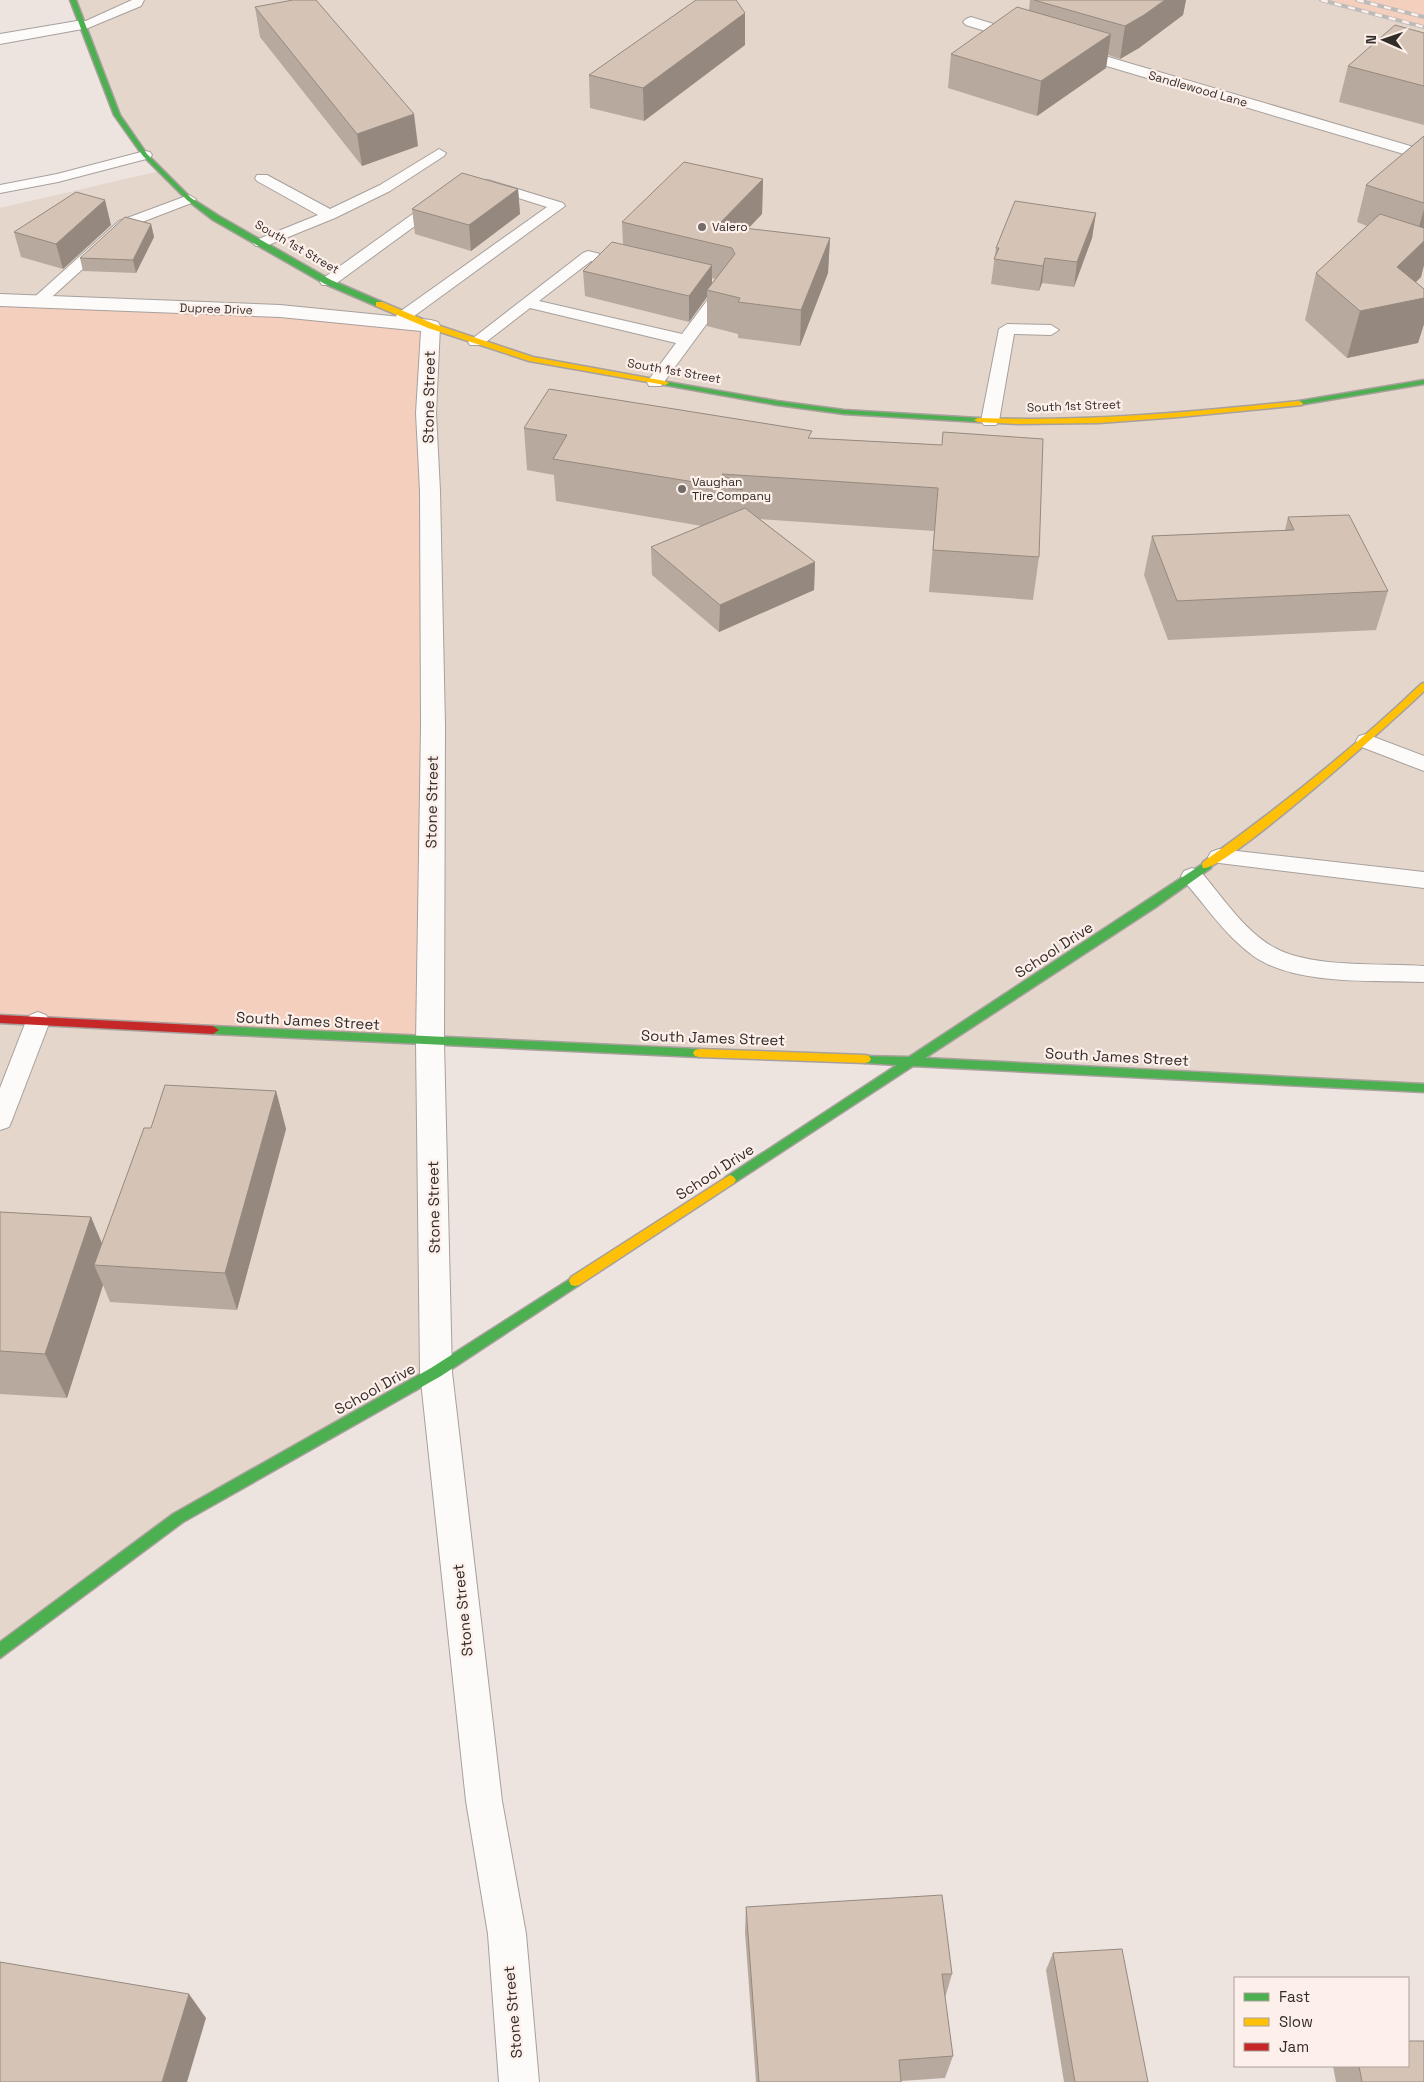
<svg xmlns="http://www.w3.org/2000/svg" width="1424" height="2082" font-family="'Space Grotesk',sans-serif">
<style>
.commercial{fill:#e4d6cb}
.green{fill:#f5cfbd}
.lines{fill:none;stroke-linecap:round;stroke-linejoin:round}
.lane-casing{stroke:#a7a09c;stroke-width:2}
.street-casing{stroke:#a7a09c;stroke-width:2}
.fast-casing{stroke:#a7a09c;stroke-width:3}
.slow-casing{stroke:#a7a09c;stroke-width:3}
.jam-casing{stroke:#a7a09c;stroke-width:3}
.lane{fill:#fcfbfa;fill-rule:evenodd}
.street{fill:#fcfbfa;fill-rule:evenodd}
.fast{fill:#4caf50;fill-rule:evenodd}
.slow{fill:#ffc107;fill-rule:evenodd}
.jam{fill:#c62828;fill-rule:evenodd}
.rail-casing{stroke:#bdbbba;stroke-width:4}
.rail{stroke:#fdefe9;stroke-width:2.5;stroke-dasharray:7;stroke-linecap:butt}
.wall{fill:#b7a99d;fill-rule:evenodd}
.shaded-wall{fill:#95897f}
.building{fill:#d5c4b6;stroke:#95897f}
.poi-dot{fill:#736c69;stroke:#fdefe9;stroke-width:2}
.labels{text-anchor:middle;stroke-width:4.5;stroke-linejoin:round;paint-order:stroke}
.far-street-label{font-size:12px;fill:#322c29;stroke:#fdefe9}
.far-poi-label{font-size:12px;fill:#322c29;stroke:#fdefe9;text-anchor:start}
.street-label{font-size:15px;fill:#322c29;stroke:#fdefe9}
</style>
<rect width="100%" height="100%" fill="#ede3df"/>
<polygon class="commercial" points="73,0 1321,0 1424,27 1424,1088 431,1042 436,1372 178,1518 0,1651 0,208 160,171 117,115"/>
<g class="green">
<polygon points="1321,0 1424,0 1424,27"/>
<polygon points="0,300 431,326 430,1042 0,1019"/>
</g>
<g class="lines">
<defs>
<g id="lane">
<polygon points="132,0 144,0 141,6 88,28 83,29 77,25"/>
<polygon points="439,149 446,153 444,156 390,191 335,218 266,246 256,246 253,243 256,240 318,215 257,181 255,178 257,175 267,175 330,209 380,185"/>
<polygon points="145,151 150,152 152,155 150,158 58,182 0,193 0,185 57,174"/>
<polygon points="488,180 563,203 565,206 410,319 398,319 396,316 398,313 547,207 483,187 481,184 483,181"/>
<polygon points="189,195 196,199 194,202 129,227 43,305 37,307 29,302 119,221"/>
<polygon points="440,197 445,198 447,201 445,204 334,285 322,285 320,282 322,279 435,198"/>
<polygon points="588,251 633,262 636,265 628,270 591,261 539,301 682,334 715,290 713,287 715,284 727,284 733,288 661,386 649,386 647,382 676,343 530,308 482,345 470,345 468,342 583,253"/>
<polygon points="1007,324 1051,325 1059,330 1051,335 1014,334 999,421 996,425 984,425 981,421 999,329"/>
<polygon points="1366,734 1424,756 1424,771 1359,746 1356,741 1359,736"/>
<polygon points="1219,849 1424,872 1424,888 1211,862 1208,857 1211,852"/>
<path d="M1192 868 1200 871C1223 897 1245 933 1277 949 1313 968 1383 963 1424 966V982C1373 980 1294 986 1252 955 1225 935 1206 906 1184 881L1181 876 1184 871Z"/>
<polygon points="38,1012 46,1015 50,1021 12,1120 9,1127 0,1130 0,1088 26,1021 30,1015"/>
</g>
<g id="street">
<polygon points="971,17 1029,35 1032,38 1024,43 966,25 963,22 966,19"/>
<polygon points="83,20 91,25 88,28 0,44 0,34"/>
<polygon points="1071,46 1424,150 1424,160 1066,54 1063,51 1066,48"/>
<polygon points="0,294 280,305 431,320 438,322 440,326 436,413 440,491 445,726 444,1042 452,1372 502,1801 526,1934 539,2082 499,2082 488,1934 466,1801 420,1372 416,1042 421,726 420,491 416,413 421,331 280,317 0,306"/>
</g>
<g id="fast">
<polygon points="70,0 76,0 120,115 147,154 191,198 219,216 331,280 382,302 382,306 376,306 325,284 213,220 187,200 143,156 114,115"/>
<polygon points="1424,380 1424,384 1299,405 1295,403 1299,401"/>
<polygon points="662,381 777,401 844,410 978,418 982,420 978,422 844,414 777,405 665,385 662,385"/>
<polygon points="1207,861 1211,862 1212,865 1211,868 1156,907 925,1058 1424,1084 1424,1092 913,1066 734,1183 726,1183 724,1180 726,1177 897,1065 865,1063 861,1062 859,1059 861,1056 909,1057"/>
<polygon points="213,1026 699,1049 703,1050 705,1053 703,1056 699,1057 213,1034 207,1030"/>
<polygon points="575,1276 579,1277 581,1281 579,1285 441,1376 183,1522 0,1658 0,1642 173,1514 431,1368"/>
</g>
<g id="slow">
<polygon points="376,302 382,302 434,324 533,357 665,381 669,383 665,385 529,361 428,328 376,306"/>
<path d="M1299 401 1303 403 1302 405 1179 417 1099 423 1018 424 978 422 974 420 978 418C1086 422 1192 412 1299 401Z"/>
<path d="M1424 683V691C1400 715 1223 873 1203 868L1202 865 1203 862C1280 807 1353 749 1421 684Z"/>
<polygon points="699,1049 865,1055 869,1056 871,1059 869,1062 865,1063 699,1057 695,1056 693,1053 695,1050"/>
<polygon points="730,1175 734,1177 736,1180 734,1183 579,1285 575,1286 571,1285 569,1281 571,1277"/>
</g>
<polygon id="jam" points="0,1015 213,1026 219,1030 213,1034 0,1023"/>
</defs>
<use href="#lane" class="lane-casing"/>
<use href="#street" class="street-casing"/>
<use href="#fast" class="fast-casing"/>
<use href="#slow" class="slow-casing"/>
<use href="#jam" class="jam-casing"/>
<use href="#lane" class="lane"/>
<use href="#street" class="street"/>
<use href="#fast" class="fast"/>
<use href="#slow" class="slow"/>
<use href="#jam" class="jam"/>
<defs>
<g id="rail">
<polyline points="1321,0 1424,27"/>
<polyline points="1357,0 1424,17"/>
</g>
</defs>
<use href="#rail" class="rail-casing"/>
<use href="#rail" class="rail"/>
</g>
<g class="wall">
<polygon points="1030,0 1186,0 1183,15 1139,48 1120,59 1108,55 1106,68 1037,116 948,88 951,54 1029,10"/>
<polygon points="255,7 418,146 362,166 260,37"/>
<polygon points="745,13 745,45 644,121 590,108 589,75"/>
<polygon points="1424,33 1424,125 1339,102 1348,66"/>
<polygon points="1424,136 1424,265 1421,277 1416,282 1424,289 1424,324 1418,343 1347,358 1305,320 1316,273 1367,226 1357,222 1366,185"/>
<path d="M763 179 762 214 748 229 830 238 828 273 800 346 738 338V334L707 326V297L689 322 585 296 583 271 623 245 622 222ZM712 278 715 279 712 284Z"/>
<polygon points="518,189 520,214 471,251 415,234 412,209"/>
<polygon points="1096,213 1092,238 1074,287 1042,283 1039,291 991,284 996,248"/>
<polygon points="151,224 154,237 136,273 83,271 80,258"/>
<polygon points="111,225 63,269 21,257 14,232"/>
<polygon points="524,428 811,438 942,445 1039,557 1033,600 929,592 934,531 760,519 815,562 814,590 719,632 652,575 651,547 702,526 556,501 554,475 527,470"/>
<polygon points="1288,517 1388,591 1376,630 1168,640 1144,575 1152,536 1285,530"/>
<polygon points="276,1091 286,1129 237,1310 110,1302 103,1285 67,1398 0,1394 0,1212 91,1217 102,1244 151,1128"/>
<polygon points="746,1907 952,1974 945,1998 953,2056 945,2078 901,2081 901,2082 756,2082 745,1932"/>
<polygon points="1053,1953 1148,2082 1064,2082 1046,1970"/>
<polygon points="1333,2066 1408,2066 1424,2082 1336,2082"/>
</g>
<g class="shaded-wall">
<polygon points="1165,0 1186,0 1183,15 1139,48 1120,59 1125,26"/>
<polygon points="745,13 745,45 644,121 643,88"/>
<polygon points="1111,34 1106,68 1037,116 1041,81"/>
<polygon points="414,114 418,146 362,166 357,134"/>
<polygon points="763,179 762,214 730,247 718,225"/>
<polygon points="518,189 520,214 471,251 469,225"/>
<polygon points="105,200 111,225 63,269 56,244"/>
<polygon points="1424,209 1424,233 1415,241"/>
<polygon points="1096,213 1092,238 1074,287 1077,262"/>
<polygon points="151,224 154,237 136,273 133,260"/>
<polygon points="830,238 828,273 800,346 801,310"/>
<polygon points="1424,241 1424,265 1421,277 1393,304 1424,298 1424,324 1418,343 1347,358 1360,311 1397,267"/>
<polygon points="1045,258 1042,283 1039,291 1043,266"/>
<polygon points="712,265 712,291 707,290 707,297 689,322 689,296"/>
<polygon points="815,562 814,590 719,632 720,605"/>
<polygon points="276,1091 286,1129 237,1310 225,1273"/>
<polygon points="91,1217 110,1263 94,1265 103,1285 67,1398 45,1354"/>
<polygon points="189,1994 206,2018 187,2082 162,2082"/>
</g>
<g class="building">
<polygon points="293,0 316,0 414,114 357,134 255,7"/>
<polygon points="696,0 736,0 745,13 643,88 589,75"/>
<polygon points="1034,0 1165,0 1144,15 1125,26"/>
<polygon points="1017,7 1111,34 1041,81 951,54"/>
<polygon points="1395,25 1424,33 1424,86 1348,66"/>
<polygon points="1424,136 1424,203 1366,185"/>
<polygon points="684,162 763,179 718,225 830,238 801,310 738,302 740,298 707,290 735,254 732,248 622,222"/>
<polygon points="462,173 518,189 469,225 412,209"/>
<polygon points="76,192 105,200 56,244 14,232"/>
<polygon points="1015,201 1096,213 1077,262 1045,258 1043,266 994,259 999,248 996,248"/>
<polygon points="1380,214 1424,228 1424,241 1397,267 1424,289 1424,298 1360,311 1316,273"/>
<polygon points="125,217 151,224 133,260 80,258"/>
<polygon points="612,242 712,265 689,296 583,271"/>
<polygon points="549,389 812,431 808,438 942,445 943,432 1043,439 1039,557 933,550 938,488 722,474 743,490 553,459 567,435 524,428"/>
<polygon points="745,508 815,562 720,605 651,547"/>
<polygon points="1349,515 1388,591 1177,601 1152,536 1294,530 1288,517"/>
<polygon points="165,1085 276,1091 225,1273 94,1265 144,1128 151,1128"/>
<polygon points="0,1212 91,1217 45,1354 0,1351"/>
<polygon points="942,1895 952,1974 942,1974 953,2056 899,2060 901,2082 759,2082 746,1907"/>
<polygon points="1122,1949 1148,2082 1075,2082 1053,1953"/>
<polygon points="0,1962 189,1994 162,2082 0,2082"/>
<polygon points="1408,2041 1424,2041 1424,2082 1362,2082 1359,2066 1408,2066"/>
</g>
<g class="poi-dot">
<circle cx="702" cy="227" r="5"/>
<circle cx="682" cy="489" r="5"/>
</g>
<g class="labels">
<g class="far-street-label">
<text transform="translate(1198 89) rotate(16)" y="4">Sandlewood Lane</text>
<text transform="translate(297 247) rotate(30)" y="4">South 1st Street</text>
<text transform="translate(216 309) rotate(2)" y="4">Dupree Drive</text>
<text transform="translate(674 371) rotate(10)" y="4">South 1st Street</text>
<text transform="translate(1074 406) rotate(-2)" y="4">South 1st Street</text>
</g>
<g class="far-poi-label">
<text x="712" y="231">Valero</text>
<text x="692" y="486">Vaughan<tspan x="692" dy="14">Tire Company</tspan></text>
</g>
<g class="street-label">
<text transform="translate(429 397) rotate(-89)" y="5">Stone Street</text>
<text transform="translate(432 802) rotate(-89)" y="5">Stone Street</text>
<text transform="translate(1054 950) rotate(-33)" y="5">School Drive</text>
<text transform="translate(308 1021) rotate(3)" y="5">South James Street</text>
<text transform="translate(713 1038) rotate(2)" y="5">South James Street</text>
<text transform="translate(1117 1057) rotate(3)" y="5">South James Street</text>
<text transform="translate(715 1172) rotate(-33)" y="5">School Drive</text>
<text transform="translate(434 1207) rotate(-91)" y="5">Stone Street</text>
<text transform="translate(375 1389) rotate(-29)" y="5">School Drive</text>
<text transform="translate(463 1610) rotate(-96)" y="5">Stone Street</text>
<text transform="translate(513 2012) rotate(-95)" y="5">Stone Street</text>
</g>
</g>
<rect x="1234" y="1977" width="175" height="90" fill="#fdefe9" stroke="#aca19c"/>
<rect x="1244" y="1993" width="25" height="8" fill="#4caf50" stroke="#aca19c"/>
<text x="1279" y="2002" font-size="15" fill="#322c29">Fast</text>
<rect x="1244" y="2018" width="25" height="8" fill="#ffc107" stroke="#aca19c"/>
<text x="1279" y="2027" font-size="15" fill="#322c29">Slow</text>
<rect x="1244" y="2043" width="25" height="8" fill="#c62828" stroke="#aca19c"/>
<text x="1279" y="2052" font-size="15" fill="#322c29">Jam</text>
<g transform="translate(1384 40) rotate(272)" stroke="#fdefe9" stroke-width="4" paint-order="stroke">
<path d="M0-4L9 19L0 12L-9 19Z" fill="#322c29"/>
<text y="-8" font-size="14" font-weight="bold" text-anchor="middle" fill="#322c29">N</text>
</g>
</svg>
